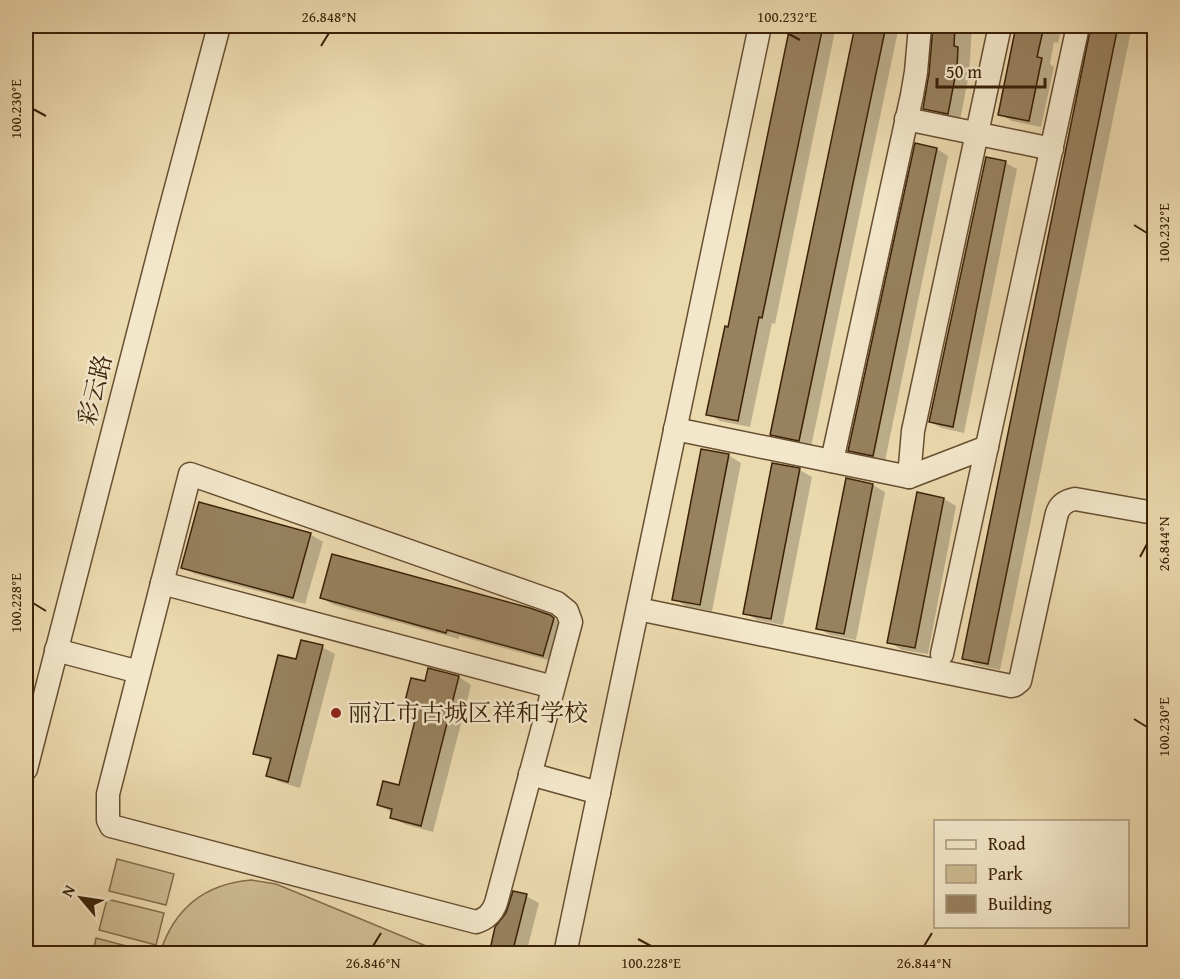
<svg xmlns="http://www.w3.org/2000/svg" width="1180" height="979" font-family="'Gentium Book Plus','Noto Serif SC',serif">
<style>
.green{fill:#cebb92;stroke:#846e4c;stroke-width:1.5}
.shadow{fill:#0003}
.building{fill:#97815e;stroke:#3b2107;stroke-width:1.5}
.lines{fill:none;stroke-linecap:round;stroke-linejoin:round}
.minor-casing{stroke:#674f31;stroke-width:25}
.minor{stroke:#f3e7cb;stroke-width:22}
.ticks{fill:none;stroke:#3b2107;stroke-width:2}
.poi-dot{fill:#8f2418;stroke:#f3e7cb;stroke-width:2}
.labels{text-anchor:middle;stroke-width:5;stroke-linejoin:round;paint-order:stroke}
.street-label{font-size:24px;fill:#3b2107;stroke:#f3e7cb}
.poi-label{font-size:24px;fill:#3b2107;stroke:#f3e7cb;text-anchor:start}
.neatline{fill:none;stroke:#3b2107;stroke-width:2}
.ticks-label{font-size:15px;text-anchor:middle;fill:#3b2107}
</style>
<rect width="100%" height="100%" fill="#ecdaaf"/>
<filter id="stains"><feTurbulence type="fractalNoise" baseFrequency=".00333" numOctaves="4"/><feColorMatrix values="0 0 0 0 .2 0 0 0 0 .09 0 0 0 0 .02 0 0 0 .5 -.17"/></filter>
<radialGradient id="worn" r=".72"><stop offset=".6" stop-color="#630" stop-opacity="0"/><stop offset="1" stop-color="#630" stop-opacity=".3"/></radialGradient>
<g class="green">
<polygon points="117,859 174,874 166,905 109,891"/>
<path d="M251 880 276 884 443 953H160C174 909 204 884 251 880Z"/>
<polygon points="107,899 164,913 156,945 99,930"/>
<polygon points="96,938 153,953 93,953"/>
</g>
<g class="shadow">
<polygon points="792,26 836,26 775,324 772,323 750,427 720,421 708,414 729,328"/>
<polygon points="857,26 899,26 811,447 784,441 771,434"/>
<polygon points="935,26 972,26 969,74 960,120 937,115 924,108"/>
<polygon points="1017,26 1062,26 1058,43 1054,42 1050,64 1054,67 1041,127 1012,121 999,114"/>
<polygon points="1092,26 1132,26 1000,670 976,665 963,658"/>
<polygon points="937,149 948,156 885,461 861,457 850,450"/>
<polygon points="1006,163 1017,169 964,433 942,428 930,422"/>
<polygon points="728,455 741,463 712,611 686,606 674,599"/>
<polygon points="800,470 812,477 783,625 757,620 745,613"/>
<polygon points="873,485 885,492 856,640 830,635 818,628"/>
<polygon points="918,494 944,499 956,506 928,654 902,650 889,642"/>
<polygon points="310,534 323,542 305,604 195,574 183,567"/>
<polygon points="322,598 550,616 563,624 555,662 459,636 459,639 334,605"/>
<polygon points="322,647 335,654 300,788 280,782 268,775 271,761 255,753"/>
<polygon points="459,677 471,685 433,832 404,824 392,817 393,813 378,805 400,786 419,712 406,704 426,683"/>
<polygon points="526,896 539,903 526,954 490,954"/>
</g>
<g class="building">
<polygon points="790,26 823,26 762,318 759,317 738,421 706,415 725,326 728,327"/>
<polygon points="855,26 886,26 799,441 770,435"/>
<polygon points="933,26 955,26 954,46 958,47 957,67 948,114 923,109 929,73"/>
<polygon points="1016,26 1044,26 1037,57 1042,58 1029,121 998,115"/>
<polygon points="1091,26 1118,26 988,664 962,659"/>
<polygon points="915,143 937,148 873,456 848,451"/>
<polygon points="986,157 1006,161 953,427 929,422"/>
<polygon points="701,449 729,454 700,605 672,600"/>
<polygon points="772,463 800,468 771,619 743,614"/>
<polygon points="846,478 873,484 844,634 816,629"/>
<polygon points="917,492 944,498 915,648 887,643"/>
<polygon points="199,502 311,533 293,598 181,568"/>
<polygon points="332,554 530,608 550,615 554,618 543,656 447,630 446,633 320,598"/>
<polygon points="301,640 323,645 288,782 266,776 271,758 253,754 278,655 296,659"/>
<polygon points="428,668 459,676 421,826 390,818 392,809 377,805 383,781 399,785 418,708 404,705 411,678 425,681"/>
<polygon points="513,891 527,894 512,954 489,954 495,927 506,913"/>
</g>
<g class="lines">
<defs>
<g id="minor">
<polyline points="906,119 1052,149"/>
<polyline points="675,429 909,477 987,447"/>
<polyline points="832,461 912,95 916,72 920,26"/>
<path d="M190 474 557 603 567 611 571 622 496 903C492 914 486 919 476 922L111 826 108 820V794Z"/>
<polyline points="909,477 913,431 1000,26"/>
<polyline points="162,583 553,687"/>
<path d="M638 609 1011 686 1015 685 1020 681 1056 517C1058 507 1064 501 1075 499L1154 513"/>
<polyline points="56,650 139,672"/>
<polyline points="942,654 1078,26"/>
<polyline points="26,769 166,225 219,26"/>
<polyline points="530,774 599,793"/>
<polyline points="565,954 760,26"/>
</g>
</defs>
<use href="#minor" class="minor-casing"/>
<use href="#minor" class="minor"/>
</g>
<path class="ticks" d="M787 33 800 40M321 46 329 33M33 109 46 116M1134 225 1147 233M1140 557 1147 544M33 603 46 611M1134 719 1147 727M638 939 651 946M373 946 381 933M924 946 932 933"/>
<circle class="poi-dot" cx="336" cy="713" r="6"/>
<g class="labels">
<g class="street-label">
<text transform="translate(95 390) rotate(-76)" y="8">彩云路</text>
</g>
<g class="poi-label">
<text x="348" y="721">丽江市古城区祥和学校</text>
</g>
</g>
<rect width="1180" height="979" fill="none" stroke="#ecdaaf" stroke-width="66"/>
<rect x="934" y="820" width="195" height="108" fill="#f3e7cb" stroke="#a9987d" stroke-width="1.5"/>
<rect x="946" y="840" width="30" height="9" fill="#f3e7cb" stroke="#a9987d" stroke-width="1.5"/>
<text x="988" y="850" font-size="18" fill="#3b2107">Road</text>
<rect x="946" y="865" width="30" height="18" fill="#cebb92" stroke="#a9987d" stroke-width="1.5"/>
<text x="988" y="880" font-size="18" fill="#3b2107">Park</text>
<rect x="946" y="895" width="30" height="18" fill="#97815e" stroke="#a9987d" stroke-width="1.5"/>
<text x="988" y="910" font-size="18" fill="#3b2107">Building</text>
<g transform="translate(81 898) rotate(299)" stroke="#f3e7cb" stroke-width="4.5" paint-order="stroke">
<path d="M0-4.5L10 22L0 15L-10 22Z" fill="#3b2107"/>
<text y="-9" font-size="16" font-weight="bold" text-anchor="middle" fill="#3b2107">N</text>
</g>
<path d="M937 78v9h108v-9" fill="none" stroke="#3b2107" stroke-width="3"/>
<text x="946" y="78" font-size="18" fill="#3b2107" stroke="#f3e7cb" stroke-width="4.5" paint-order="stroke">50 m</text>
<rect x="33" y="33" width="1114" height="913" class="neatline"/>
<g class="ticks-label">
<text x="329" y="22">26.848°N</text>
<text x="787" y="22">100.232°E</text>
<text transform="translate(16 109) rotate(-90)" y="5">100.230°E</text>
<text transform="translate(1164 233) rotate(-90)" y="5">100.232°E</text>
<text transform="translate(1164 544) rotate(-90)" y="5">26.844°N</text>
<text transform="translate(16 603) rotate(-90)" y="5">100.228°E</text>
<text transform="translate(1164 727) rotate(-90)" y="5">100.230°E</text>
<text x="373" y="968">26.846°N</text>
<text x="651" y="968">100.228°E</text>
<text x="924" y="968">26.844°N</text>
</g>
<rect width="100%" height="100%" filter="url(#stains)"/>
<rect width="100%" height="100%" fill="url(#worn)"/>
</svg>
